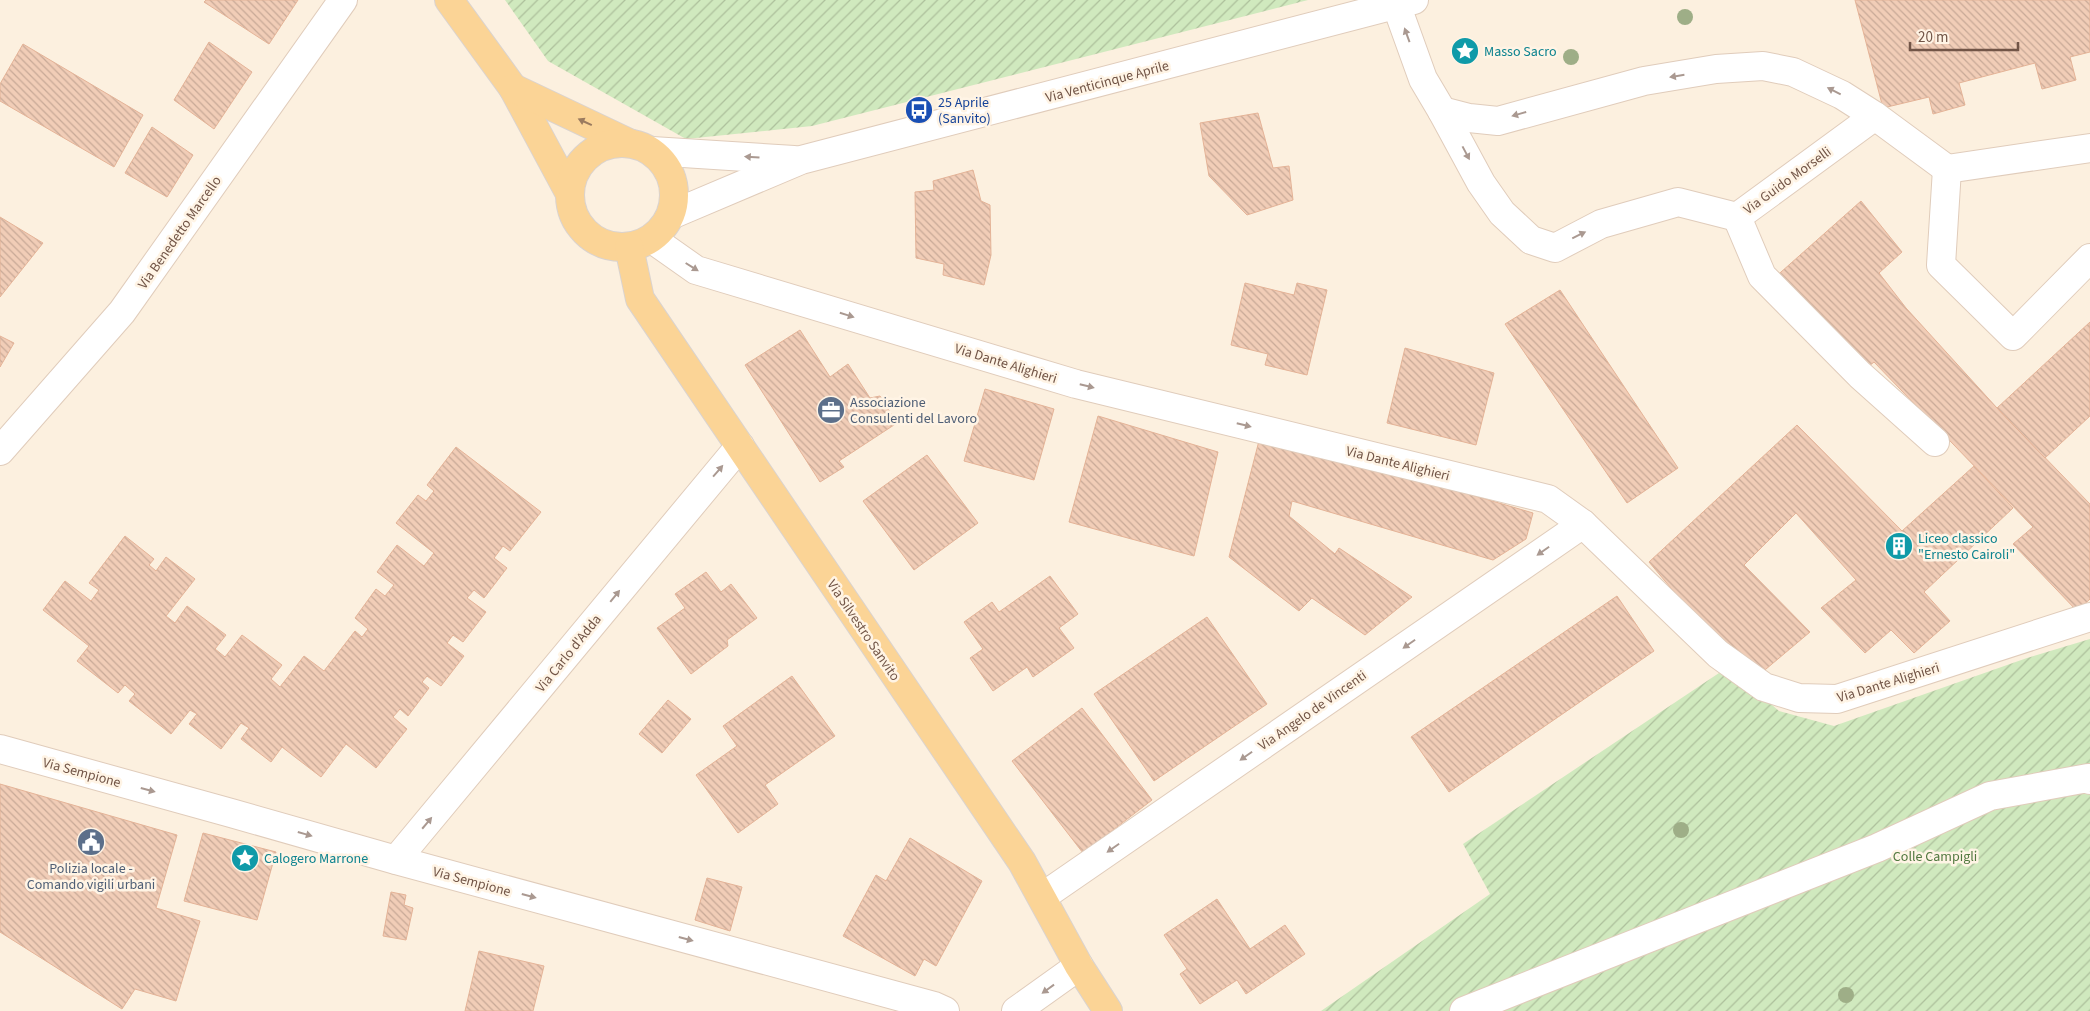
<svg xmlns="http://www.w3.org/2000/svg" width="2090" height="1011" font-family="'Source Sans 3',sans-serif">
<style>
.garden{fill:url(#garden-furrows)}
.building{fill:url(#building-back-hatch);stroke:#e4b397}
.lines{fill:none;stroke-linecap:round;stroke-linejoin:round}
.minor-casing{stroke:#e0ccbb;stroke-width:30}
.major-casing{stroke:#dad3cf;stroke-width:30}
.minor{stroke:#fff;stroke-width:28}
.major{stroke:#fbd496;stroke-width:28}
.tree{fill:#9eae87}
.oneway{fill:#aa9991}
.oneway2{fill:#9b7b5f}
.labels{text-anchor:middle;stroke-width:5;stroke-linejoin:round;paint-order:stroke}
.culture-label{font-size:14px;fill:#0d838f;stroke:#fff4e5;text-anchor:start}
.street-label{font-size:14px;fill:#725547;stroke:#fff4e5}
.transit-label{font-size:14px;fill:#164399;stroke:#fff4e5;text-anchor:start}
.service-label{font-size:14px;fill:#4e5e75;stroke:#fff4e5;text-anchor:start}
.park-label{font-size:14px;fill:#51783f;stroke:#fff4e5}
</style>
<defs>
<pattern id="garden-furrows" width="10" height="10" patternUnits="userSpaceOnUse" patternTransform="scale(1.25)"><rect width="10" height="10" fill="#d0e9be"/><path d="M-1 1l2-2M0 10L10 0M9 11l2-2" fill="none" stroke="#adc09c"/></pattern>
<pattern id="building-back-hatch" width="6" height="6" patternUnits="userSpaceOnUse" patternTransform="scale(1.25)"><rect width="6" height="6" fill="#f1cdb7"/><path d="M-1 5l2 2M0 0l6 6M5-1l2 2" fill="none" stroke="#c8a997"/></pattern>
</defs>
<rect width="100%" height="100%" fill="#fcf0df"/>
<g class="garden">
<polygon points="505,0 1308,0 812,126 686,139 548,61"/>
<polygon points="2090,639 2090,1011 1321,1011 1490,894 1463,844 1728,667 1779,711 1834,726 2027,658"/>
</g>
<g class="building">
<polygon points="206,0 298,0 269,44 204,2"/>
<polygon points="1855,0 2090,0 2090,52 2070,57 2076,80 2042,89 2035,63 1959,83 1965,105 1933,114 1929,97 1883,108"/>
<polygon points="209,42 252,72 214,129 174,100"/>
<polygon points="23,44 143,115 114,167 0,101 0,84"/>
<polygon points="1258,113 1273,168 1289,166 1293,200 1247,215 1209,176 1200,123"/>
<polygon points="152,127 193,155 167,197 125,173"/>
<polygon points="973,170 981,201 990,205 991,255 984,285 943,275 944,264 916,258 915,192 934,190 933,181"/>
<polygon points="1861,201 1902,252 1879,273 1906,308 1997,408 2090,504 2090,599 2077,611 2013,544 2033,527 1874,362 1868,367 1772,280"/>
<polygon points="0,217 43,243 0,297"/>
<polygon points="1245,283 1294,295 1297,283 1327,290 1307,375 1265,365 1268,354 1231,345"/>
<polygon points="1560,290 1678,468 1627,503 1505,324"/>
<polygon points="2090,322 2090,416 2045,458 1997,408"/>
<polygon points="800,330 830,377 848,364 870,398 880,396 897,423 839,461 844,467 820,482 745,365"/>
<polygon points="0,336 14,343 0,367"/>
<polygon points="1405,348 1494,373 1476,445 1387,423"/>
<polygon points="985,389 1054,409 1034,480 964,461"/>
<polygon points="1098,416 1218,452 1194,556 1069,522"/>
<polygon points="1797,425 1902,531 1974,466 2013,508 1924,592 1950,621 1914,653 1891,630 1865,653 1821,608 1856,580 1796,513 1744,565 1810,632 1753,680 1713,638 1649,562"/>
<polygon points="1261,433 1533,513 1526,539 1493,560 1292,501 1289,516 1335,554 1339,548 1412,597 1365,635 1312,598 1299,611 1229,557"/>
<polygon points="456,447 541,512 510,551 503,546 494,558 507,568 484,598 474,590 467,598 486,612 463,642 453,635 447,643 464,656 441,686 427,676 422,682 429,688 408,716 400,709 393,717 407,729 376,768 346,744 321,777 282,747 271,762 241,739 249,728 241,723 221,749 189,724 197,714 190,710 171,734 129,701 135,694 125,685 118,693 77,661 89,646 43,610 65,581 91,601 99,590 89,583 125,536 154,559 149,565 156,571 166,557 195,579 166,616 175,623 187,606 226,635 215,649 225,657 242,635 282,665 271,679 280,687 304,656 324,671 355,631 362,637 368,629 355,618 376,589 385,596 394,585 377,572 397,545 424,566 434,553 396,523 418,495 426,501 434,491 427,485"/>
<polygon points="927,455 978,523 914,570 863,501"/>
<polygon points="706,572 721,592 731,584 757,618 727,640 728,646 691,674 657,628 685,608 675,594"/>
<polygon points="1050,576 1078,614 1059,628 1074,648 1033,677 1027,667 993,691 970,658 983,649 964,622 992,602 999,612"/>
<polygon points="1617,596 1654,651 1449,792 1411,737"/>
<polygon points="1207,617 1267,704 1154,781 1094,694"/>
<polygon points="792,676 835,736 765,785 778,804 738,833 696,775 737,746 723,726"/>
<polygon points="668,700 691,719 662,753 639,734"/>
<polygon points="1082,708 1152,800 1083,853 1012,761"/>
<polygon points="0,784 177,835 156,908 200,921 176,1001 135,989 122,1009 0,932"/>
<polygon points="203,833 276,852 257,920 184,901"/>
<polygon points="910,838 982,881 936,966 924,959 915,976 843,936 876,875 886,881"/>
<polygon points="707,878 742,887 730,931 695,920"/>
<polygon points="391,892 406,895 404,905 413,908 406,940 383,936"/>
<polygon points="1217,899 1250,949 1285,925 1305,954 1246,994 1237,980 1200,1004 1180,974 1187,969 1164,935"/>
<polygon points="479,951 544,966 533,1011 465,1011"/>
</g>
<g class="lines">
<defs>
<g id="minor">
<polyline points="1396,4 1423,79 1442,111 1469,118 1498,121 1644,81 1716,69 1763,66 1793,72 1842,95 1875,116 1947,169"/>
<polyline points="1442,111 1481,183 1502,213 1531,240 1555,248 1601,224 1678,202 1737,217 1875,116"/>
<polyline points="652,151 794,160"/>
<polyline points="1947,169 1941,265 2013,336 2090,258"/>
<polyline points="1947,169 2090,148"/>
<polyline points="671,215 801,160 1414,0"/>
<polyline points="1737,217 1762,276 1860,375 1935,442"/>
<polyline points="652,239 696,270 1076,384 1548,499 1583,524 1718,654 1764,687 1799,698 1837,699 2090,617"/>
<polyline points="0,451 122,312 343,0"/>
<polyline points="0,749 231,813 396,860 934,1006 945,1011"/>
<polyline points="396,860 740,446"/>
<polyline points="1042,897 1583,524"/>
<polyline points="1016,1011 1079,966"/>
<polyline points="1464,1011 1877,848 1990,796 2088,778 2090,780"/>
</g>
<g id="major">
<polyline points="449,0 513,88 570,194"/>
<polyline points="513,88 629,143"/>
<circle cx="622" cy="195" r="52"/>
<polyline points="629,247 640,299 1022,862 1079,966 1108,1011"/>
</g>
</defs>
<use href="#minor" class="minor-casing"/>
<use href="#major" class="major-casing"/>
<use href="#minor" class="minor"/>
<use href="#major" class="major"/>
</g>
<g class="tree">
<circle cx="1685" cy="17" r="8"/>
<circle cx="1571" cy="57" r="8"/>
<circle cx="1681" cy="830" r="8"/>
<circle cx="1846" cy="995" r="8"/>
</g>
<defs><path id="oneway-solid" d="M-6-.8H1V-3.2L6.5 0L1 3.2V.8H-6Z" transform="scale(1.25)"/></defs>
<g class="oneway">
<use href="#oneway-solid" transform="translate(1407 35) rotate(-110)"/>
<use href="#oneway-solid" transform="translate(1677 76) rotate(171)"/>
<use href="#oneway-solid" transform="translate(1834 91) rotate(-153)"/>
<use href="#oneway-solid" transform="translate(1519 114) rotate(164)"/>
<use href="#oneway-solid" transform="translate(1466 153) rotate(62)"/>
<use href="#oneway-solid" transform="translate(752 157) rotate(-176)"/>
<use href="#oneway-solid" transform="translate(1579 235) rotate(-26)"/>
<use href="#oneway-solid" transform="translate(692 267) rotate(32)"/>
<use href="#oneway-solid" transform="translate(847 315) rotate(17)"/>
<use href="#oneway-solid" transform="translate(1087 386) rotate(14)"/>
<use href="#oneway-solid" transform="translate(1244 425) rotate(14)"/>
<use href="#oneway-solid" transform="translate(718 471) rotate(-49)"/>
<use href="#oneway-solid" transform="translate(1543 551) rotate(145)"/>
<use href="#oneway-solid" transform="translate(615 596) rotate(-51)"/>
<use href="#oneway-solid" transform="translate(1409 644) rotate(145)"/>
<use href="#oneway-solid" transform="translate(1246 756) rotate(145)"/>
<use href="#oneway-solid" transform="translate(148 790) rotate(15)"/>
<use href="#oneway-solid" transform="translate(427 823) rotate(-50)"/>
<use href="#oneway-solid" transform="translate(305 834) rotate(16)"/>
<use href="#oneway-solid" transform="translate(1113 848) rotate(145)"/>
<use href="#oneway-solid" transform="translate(529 896) rotate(15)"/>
<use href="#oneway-solid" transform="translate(686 939) rotate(15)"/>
<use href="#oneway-solid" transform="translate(1048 989) rotate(144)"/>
</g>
<use class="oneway2" href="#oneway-solid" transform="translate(585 122) rotate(-155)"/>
<defs>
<symbol id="sight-disc" viewBox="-11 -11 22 22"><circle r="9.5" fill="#0f9aa8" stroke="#fff4e5"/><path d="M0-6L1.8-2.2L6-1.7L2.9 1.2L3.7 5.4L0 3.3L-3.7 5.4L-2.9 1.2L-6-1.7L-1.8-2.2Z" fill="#fff"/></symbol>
<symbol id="bus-disc" viewBox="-11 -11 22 22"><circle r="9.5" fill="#1a4fb4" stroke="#fff4e5"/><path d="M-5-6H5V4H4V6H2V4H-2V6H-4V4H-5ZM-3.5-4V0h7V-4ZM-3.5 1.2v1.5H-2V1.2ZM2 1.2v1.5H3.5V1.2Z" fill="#fff"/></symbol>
<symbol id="office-disc" viewBox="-11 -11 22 22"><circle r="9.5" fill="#5c6f8a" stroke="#fff4e5"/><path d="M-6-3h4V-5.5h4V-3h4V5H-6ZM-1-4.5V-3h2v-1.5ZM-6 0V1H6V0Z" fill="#fff"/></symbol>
<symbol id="building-disc" viewBox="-11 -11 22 22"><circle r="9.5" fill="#0f9aa8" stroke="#fff4e5"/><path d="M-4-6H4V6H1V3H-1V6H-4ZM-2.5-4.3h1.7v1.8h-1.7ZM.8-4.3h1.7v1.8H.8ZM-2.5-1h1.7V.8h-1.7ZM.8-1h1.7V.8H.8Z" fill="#fff"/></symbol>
<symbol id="civic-disc" viewBox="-11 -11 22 22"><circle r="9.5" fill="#5c6f8a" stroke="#fff4e5"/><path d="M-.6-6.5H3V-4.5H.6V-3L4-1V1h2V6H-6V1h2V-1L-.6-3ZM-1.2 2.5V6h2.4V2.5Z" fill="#fff"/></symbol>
</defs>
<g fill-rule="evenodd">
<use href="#sight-disc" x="1449" y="35" width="32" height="32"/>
<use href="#bus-disc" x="903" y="94" width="32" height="32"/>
<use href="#office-disc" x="815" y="394" width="32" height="32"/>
<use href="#building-disc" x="1883" y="530" width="32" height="32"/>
<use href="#civic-disc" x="75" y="826" width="32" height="32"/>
<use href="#sight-disc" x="229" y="842" width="32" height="32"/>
</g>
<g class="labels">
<g class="culture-label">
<text x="1484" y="56">Masso Sacro</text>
<text x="1918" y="543">Liceo classico<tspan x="1918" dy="16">"Ernesto Cairoli"</tspan></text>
<text x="264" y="863">Calogero Marrone</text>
</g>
<g class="street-label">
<text transform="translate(1107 81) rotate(-15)" y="5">Via Venticinque Aprile</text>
<text transform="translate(1787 180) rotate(-36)" y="5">Via Guido Morselli</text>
<text transform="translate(179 232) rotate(-55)" y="5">Via Benedetto Marcello</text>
<text transform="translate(1006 363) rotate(17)" y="5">Via Dante Alighieri</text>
<text transform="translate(1398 463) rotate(14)" y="5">Via Dante Alighieri</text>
<text transform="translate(864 630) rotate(56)" y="5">Via Silvestro Sanvito</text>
<text transform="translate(568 653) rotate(-51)" y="5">Via Carlo d'Adda</text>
<text transform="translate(1888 682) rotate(-17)" y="5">Via Dante Alighieri</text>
<text transform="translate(1312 710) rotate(-35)" y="5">Via Angelo de Vincenti</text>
<text transform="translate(82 772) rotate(15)" y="5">Via Sempione</text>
<text transform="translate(472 881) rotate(15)" y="5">Via Sempione</text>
</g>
<g class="transit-label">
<text x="938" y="107">25 Aprile<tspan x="938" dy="16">(Sanvito)</tspan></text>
</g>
<g class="service-label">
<text x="850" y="407">Associazione<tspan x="850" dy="16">Consulenti del Lavoro</tspan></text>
<text x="91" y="873" text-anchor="middle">Polizia locale -<tspan x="91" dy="16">Comando vigili urbani</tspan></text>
</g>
<g class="park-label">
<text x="1935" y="861">Colle Campigli</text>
</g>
</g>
<path d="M1910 42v8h108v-8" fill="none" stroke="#725547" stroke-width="2.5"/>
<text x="1918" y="42" font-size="15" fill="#725547" stroke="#fff4e5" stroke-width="4" paint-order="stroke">20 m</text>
</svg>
